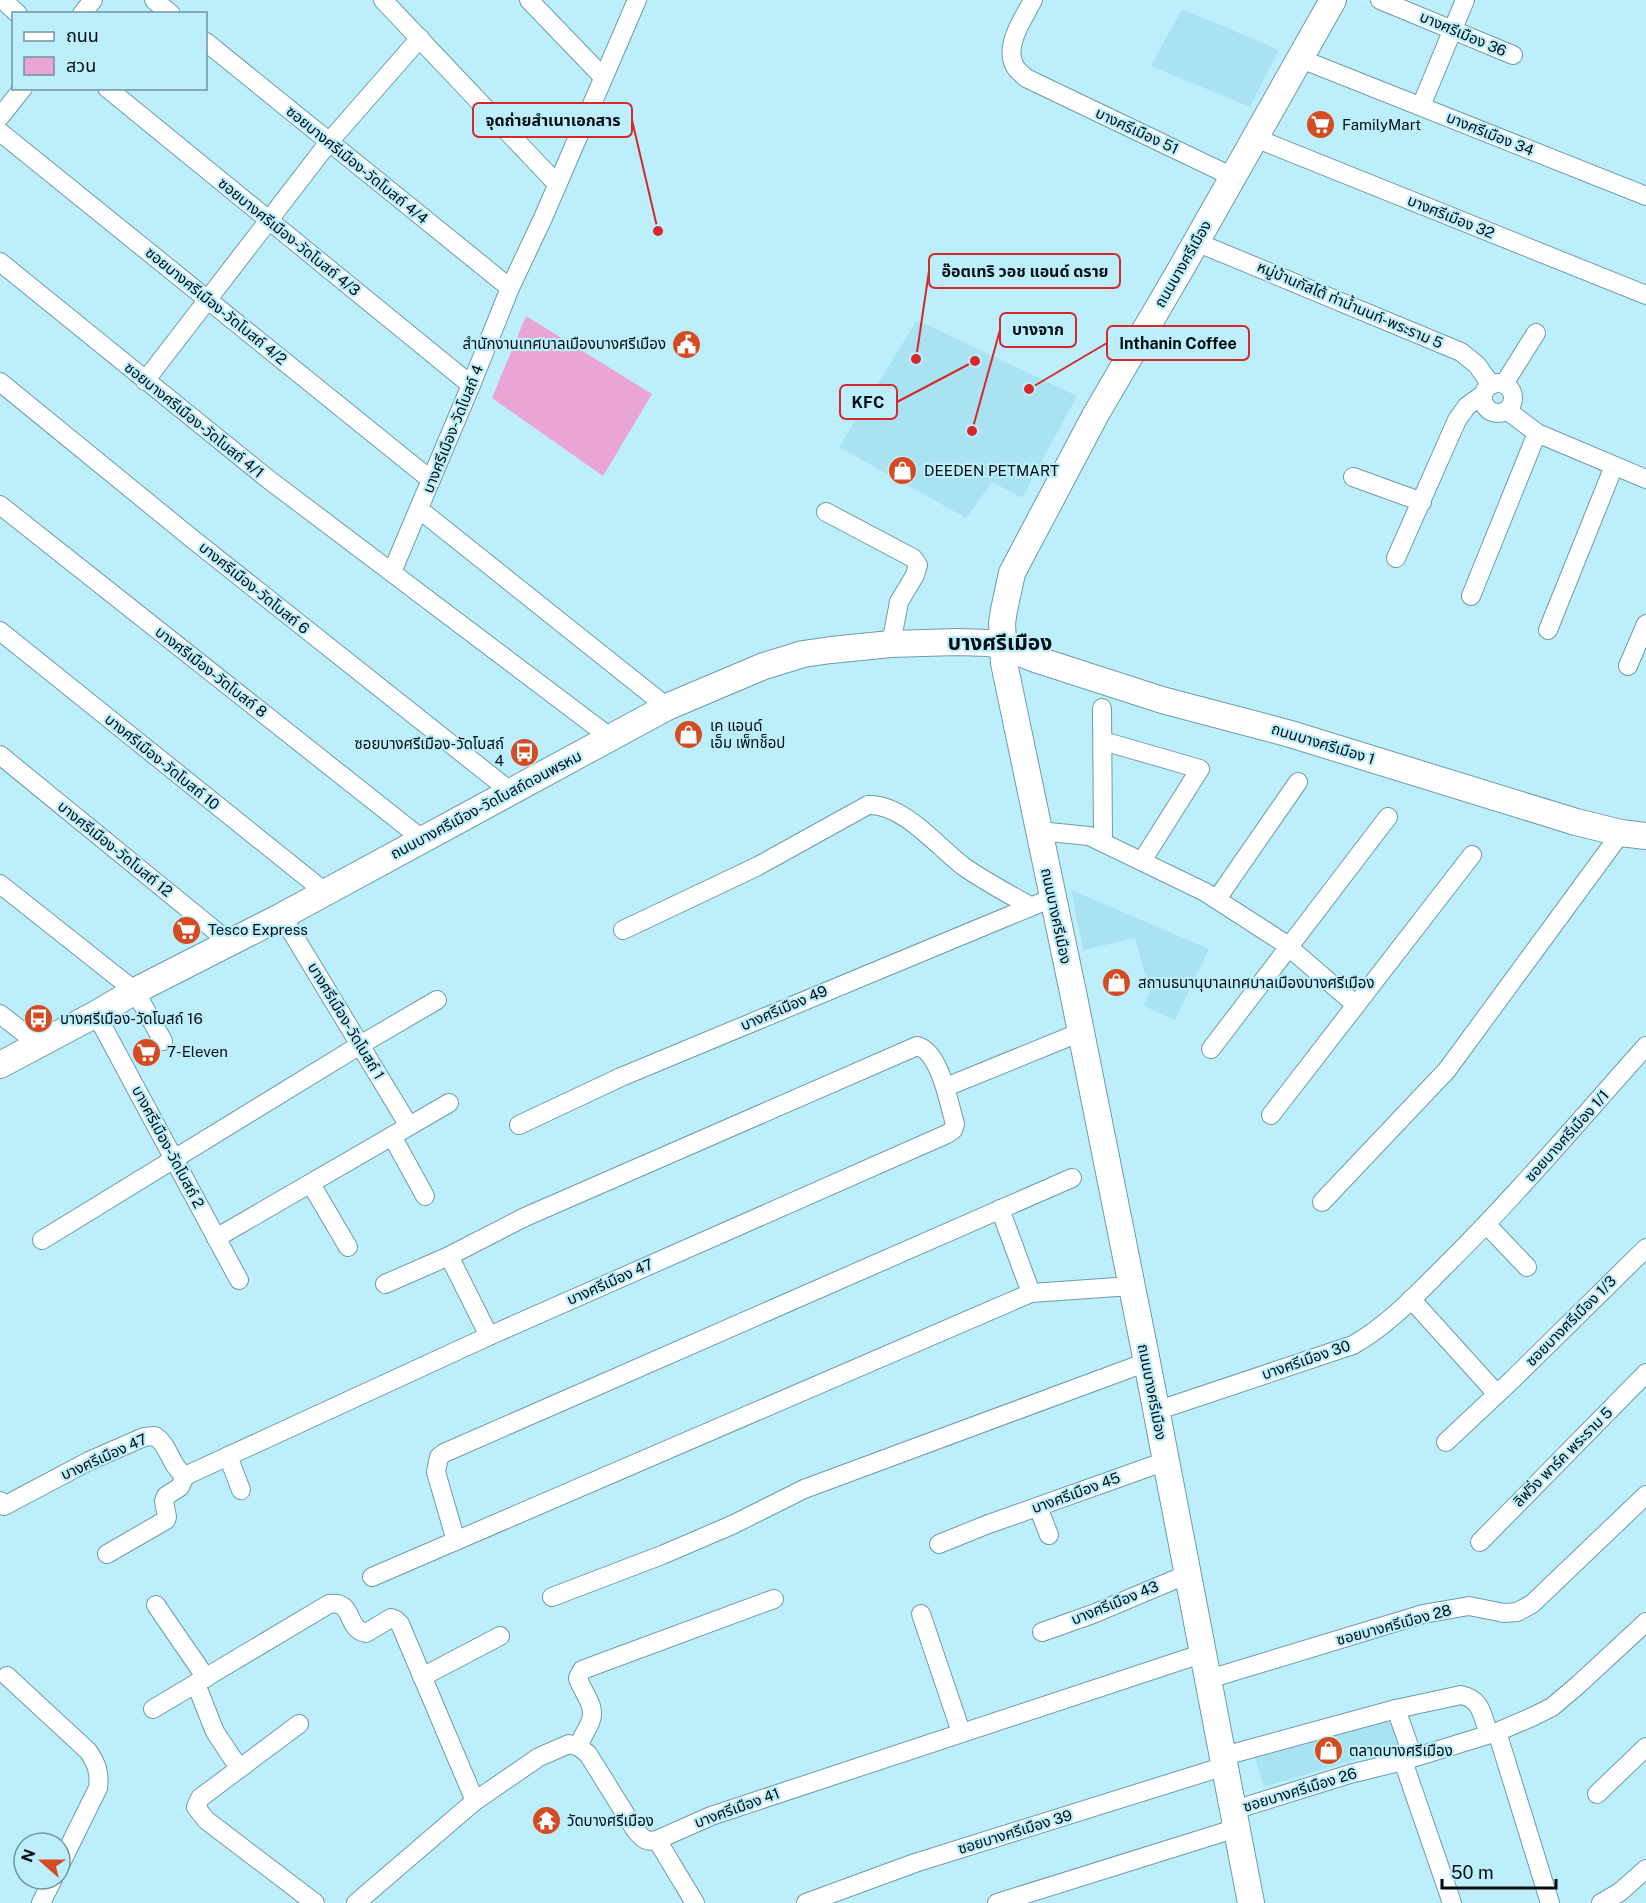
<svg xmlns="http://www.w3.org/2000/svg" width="1646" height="1903" font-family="'Public Sans','Noto Sans Thai',sans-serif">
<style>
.built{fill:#a9e3f2}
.green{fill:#e9a5d6}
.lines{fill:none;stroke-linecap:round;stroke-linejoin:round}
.street-casing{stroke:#6d9ca9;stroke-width:20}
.secondary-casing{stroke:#6d9ca9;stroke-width:28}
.street{stroke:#fff;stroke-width:18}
.secondary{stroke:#fff;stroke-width:26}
.labels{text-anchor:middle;stroke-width:4.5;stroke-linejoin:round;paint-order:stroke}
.street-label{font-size:15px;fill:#000e12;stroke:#bdeefc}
.poi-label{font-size:15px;fill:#000e12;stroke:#bdeefc;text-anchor:start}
.district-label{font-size:21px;font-weight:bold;fill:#000e12;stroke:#bdeefc}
.leader{fill:none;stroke:#d62828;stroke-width:2}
.callout-dot{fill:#d62828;stroke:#bdeefc;stroke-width:2}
.callout{fill:#bdeefc;stroke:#d62828;stroke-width:2}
.callout-label{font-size:16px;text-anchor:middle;font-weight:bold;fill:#000e12}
</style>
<rect width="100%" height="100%" fill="#bdeefc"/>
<g class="built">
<polygon points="1182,9 1279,50 1250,107 1151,66"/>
<polygon points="917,320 1077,396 1022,498 992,482 966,518 839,447"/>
<polygon points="1071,890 1209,949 1175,1020 1144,1006 1150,992 1135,938 1083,950"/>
<polygon points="1392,1714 1402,1746 1264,1787 1254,1755"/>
</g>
<polygon class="green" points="526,316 652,394 603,476 492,398"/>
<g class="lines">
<defs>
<g id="street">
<polyline points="3,0 18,14"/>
<polyline points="154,0 171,14"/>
<polyline points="383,0 557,184"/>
<polyline points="529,0 603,77"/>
<path d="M1033 0C1024 18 1002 47 1016 68 1018 71 1023 75 1026 78L1233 177"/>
<polyline points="1380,0 1513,55"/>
<polyline points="82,14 93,0"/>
<polyline points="206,42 510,288"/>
<polyline points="1301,59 1646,196"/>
<polyline points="107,88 471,385"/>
<polyline points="1421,106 1465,0"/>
<polyline points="0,117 23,88"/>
<polyline points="0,132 431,480"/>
<polyline points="1255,138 1646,295"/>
<polyline points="1196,242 1461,352 1477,365 1491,385"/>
<polyline points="0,262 268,479 611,738"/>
<polyline points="145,381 329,142 420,38"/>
<polyline points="0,382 190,537 510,791"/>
<circle cx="1498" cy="398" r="15"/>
<polyline points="1504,384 1536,333"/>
<polyline points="1508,411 1537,433 1646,479"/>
<polyline points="1353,477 1422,502"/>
<polyline points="0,505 422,839"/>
<polyline points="420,510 667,707"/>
<polyline points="826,512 913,558 918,565 915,575 899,602 891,644"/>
<polyline points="1396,558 1457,420 1467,406 1481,396"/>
<polyline points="392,572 471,385 510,288 543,218 637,0"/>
<polyline points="1471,596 1537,433"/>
<polyline points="1548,630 1614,466"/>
<polyline points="0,631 325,892"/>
<polyline points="1628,666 1646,624"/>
<polyline points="1102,708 1103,841"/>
<polyline points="1103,741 1200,769 1142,861"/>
<polyline points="0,755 229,942"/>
<polyline points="1039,831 1089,836 1205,892 1284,943 1356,1005"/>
<polyline points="0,884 135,991 163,1041"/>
<polyline points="1217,899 1298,782"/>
<polyline points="282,916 409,1126"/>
<path d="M623 930 758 866 868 805C902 803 937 846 963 866 984 881 1007 893 1030 906"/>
<polyline points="0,1014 38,1044"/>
<polyline points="96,1014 239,1280"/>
<polyline points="1211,1049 1388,817"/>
<polyline points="946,1087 1081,1032"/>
<polyline points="1271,1115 1472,855"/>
<polyline points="519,1125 621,1077 1052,898"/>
<polyline points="392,1136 425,1196"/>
<polyline points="311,1184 348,1247"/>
<polyline points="1322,1202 1447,1070 1621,833"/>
<polyline points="1000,1209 1031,1293"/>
<polyline points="1487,1225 1527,1267"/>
<polyline points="216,1238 449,1103"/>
<polyline points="42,1240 360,1045 437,1000"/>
<polyline points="449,1256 489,1336"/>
<polyline points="1411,1299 1497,1394"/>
<path d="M1156 1411 1353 1345C1387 1326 1415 1296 1443 1268 1514 1198 1579 1121 1646 1046"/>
<polyline points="1446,1442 1512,1380 1646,1248"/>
<polyline points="228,1456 241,1490"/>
<path d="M0 1501 4 1506 89 1461 144 1437 155 1436C170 1446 170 1466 185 1476L489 1336 947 1134 953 1130 955 1124C949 1104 940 1051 917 1046L525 1217 449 1256 385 1284"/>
<polyline points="1038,1507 1049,1535"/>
<polyline points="456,1541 436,1472 439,1457 444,1453 1072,1178"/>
<polyline points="1480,1542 1646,1373"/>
<polyline points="939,1544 986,1525 1166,1461"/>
<polyline points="107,1554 166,1520 167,1517 164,1501 166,1496 180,1487 185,1476"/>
<polyline points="372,1577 1031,1293 1131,1286"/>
<polyline points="552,1597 662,1555 732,1525 804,1489 1147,1362"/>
<polyline points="156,1605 206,1678"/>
<polyline points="921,1614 961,1732"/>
<polyline points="1042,1632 1093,1614 1188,1574"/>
<path d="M7 1676 88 1751C97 1764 100 1773 98 1788L60 1865"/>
<polyline points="422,1677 500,1636"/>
<polyline points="1209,1679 1423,1614 1469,1606 1504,1613 1517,1612 1532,1604 1646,1495"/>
<polyline points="196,1684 215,1732 239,1768"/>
<path d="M153 1709 329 1604C355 1600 345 1629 366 1633L391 1618 396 1620 400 1624 475 1801"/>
<polyline points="1396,1709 1413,1757"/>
<polyline points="299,1724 200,1798 196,1807 206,1820 315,1903"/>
<polyline points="1497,1732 1550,1903"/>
<path d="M579 1747C581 1736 588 1730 591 1720 596 1705 582 1692 578 1678L582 1670 774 1599"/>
<path d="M1224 1756 1396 1709 1461 1695C1482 1699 1482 1716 1489 1734"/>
<polyline points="1403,1761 1452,1903"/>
<polyline points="1597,1794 1646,1747"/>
<polyline points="1234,1810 1350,1774 1403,1761 1497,1732 1532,1717 1552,1707 1578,1685 1646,1622"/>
<polyline points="657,1840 695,1903"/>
<polyline points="41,1903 53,1879"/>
<path d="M356 1903 475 1801 539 1757 569 1744 579 1747 588 1754 634 1828C641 1837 645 1843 657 1840L711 1816 1204 1653"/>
<polyline points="806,1903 915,1863 1225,1766"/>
<polyline points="997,1903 1237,1828"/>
<polyline points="1601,1903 1620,1892 1646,1869"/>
</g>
<g id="secondary">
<polyline points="0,1065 96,1014 135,991 282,916 667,707 764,666 803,654 831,650 891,644 957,642 989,643 1002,646 1035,659 1162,700 1287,733 1576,822 1621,833 1646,836"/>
<polyline points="1251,1903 1147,1362 1075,1002 1004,663 1002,623 1004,610 1012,573 1023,552 1096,414 1182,267 1333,0"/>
</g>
</defs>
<use href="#street" class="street-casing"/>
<use href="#secondary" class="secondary-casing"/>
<use href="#street" class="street"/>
<use href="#secondary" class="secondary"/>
</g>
<defs>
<symbol id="supermarket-disc" viewBox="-11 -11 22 22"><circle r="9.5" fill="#d54c22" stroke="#bdeefc"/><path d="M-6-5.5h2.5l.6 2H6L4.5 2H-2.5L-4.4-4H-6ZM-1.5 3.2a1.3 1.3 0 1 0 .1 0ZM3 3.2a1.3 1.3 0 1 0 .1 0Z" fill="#fff"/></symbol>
<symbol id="civic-disc" viewBox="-11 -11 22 22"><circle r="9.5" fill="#d54c22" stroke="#bdeefc"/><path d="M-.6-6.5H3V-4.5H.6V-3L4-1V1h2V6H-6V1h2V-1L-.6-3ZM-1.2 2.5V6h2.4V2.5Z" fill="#fff"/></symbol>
<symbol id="shop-disc" viewBox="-11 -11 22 22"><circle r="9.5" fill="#d54c22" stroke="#bdeefc"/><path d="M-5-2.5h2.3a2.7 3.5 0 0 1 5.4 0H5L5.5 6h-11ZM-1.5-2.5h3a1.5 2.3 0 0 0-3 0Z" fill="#fff"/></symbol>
<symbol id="bus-disc" viewBox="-11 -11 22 22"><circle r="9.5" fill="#d54c22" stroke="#bdeefc"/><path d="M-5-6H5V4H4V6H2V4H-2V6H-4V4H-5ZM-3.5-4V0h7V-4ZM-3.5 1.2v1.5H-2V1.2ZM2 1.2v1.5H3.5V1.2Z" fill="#fff"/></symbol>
<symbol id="temple-disc" viewBox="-11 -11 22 22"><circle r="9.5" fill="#d54c22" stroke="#bdeefc"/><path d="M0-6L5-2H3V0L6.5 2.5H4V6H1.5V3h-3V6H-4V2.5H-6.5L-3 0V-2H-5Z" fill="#fff"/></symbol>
</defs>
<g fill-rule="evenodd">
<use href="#supermarket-disc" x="1304" y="108" width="33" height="33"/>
<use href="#civic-disc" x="670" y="328" width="33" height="33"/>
<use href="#shop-disc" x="886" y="454" width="33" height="33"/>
<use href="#shop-disc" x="672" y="718" width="33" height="33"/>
<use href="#bus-disc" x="508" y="736" width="33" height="33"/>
<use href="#supermarket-disc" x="170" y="914" width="33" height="33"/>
<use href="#shop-disc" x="1100" y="966" width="33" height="33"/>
<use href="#bus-disc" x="22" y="1002" width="33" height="33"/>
<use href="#supermarket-disc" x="130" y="1036" width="33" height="33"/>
<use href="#shop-disc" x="1312" y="1734" width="33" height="33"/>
<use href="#temple-disc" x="530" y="1804" width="33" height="33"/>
</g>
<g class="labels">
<g class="street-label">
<text transform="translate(1463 34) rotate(23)" y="5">บางศรีเมือง 36</text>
<text transform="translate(1137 131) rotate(25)" y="5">บางศรีเมือง 51</text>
<text transform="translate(1490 134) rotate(22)" y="5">บางศรีเมือง 34</text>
<text transform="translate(357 165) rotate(39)" y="5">ซอยบางศรีเมือง-วัดโบสถ์ 4/4</text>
<text transform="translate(1451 217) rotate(22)" y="5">บางศรีเมือง 32</text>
<text transform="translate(289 237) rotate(39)" y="5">ซอยบางศรีเมือง-วัดโบสถ์ 4/3</text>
<text transform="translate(1183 264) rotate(-60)" y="5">ถนนบางศรีเมือง</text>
<text transform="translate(1350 305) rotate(23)" y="5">หมู่บ้านกัสโต้ ท่าน้ำนนท์-พระราม 5</text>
<text transform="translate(216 306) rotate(39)" y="5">ซอยบางศรีเมือง-วัดโบสถ์ 4/2</text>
<text transform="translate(194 420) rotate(39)" y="5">ซอยบางศรีเมือง-วัดโบสถ์ 4/1</text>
<text transform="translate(453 429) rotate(-68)" y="5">บางศรีเมือง-วัดโบสถ์ 4</text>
<text transform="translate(254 588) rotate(39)" y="5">บางศรีเมือง-วัดโบสถ์ 6</text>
<text transform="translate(211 672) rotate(38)" y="5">บางศรีเมือง-วัดโบสถ์ 8</text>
<text transform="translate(1323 744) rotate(17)" y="5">ถนนบางศรีเมือง 1</text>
<text transform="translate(162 762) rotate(39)" y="5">บางศรีเมือง-วัดโบสถ์ 10</text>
<text transform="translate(486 805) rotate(-28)" y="5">ถนนบางศรีเมือง-วัดโบสถ์ดอนพรหม</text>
<text transform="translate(115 849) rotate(39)" y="5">บางศรีเมือง-วัดโบสถ์ 12</text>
<text transform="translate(1056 916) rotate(78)" y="5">ถนนบางศรีเมือง</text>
<text transform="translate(784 1008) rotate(-23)" y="5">บางศรีเมือง 49</text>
<text transform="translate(346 1021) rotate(59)" y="5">บางศรีเมือง-วัดโบสถ์ 1</text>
<text transform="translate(1567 1136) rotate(-48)" y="5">ซอยบางศรีเมือง 1/1</text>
<text transform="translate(168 1147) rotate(62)" y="5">บางศรีเมือง-วัดโบสถ์ 2</text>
<text transform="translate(610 1282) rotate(-24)" y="5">บางศรีเมือง 47</text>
<text transform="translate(1571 1321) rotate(-45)" y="5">ซอยบางศรีเมือง 1/3</text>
<text transform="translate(1306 1360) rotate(-19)" y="5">บางศรีเมือง 30</text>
<text transform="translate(1152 1392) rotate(79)" y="5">ถนนบางศรีเมือง</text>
<text transform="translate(104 1457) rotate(-24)" y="5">บางศรีเมือง 47</text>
<text transform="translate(1563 1457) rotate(-45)" y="5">ลิฟวิ่ง พาร์ค พระราม 5</text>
<text transform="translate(1076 1493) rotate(-20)" y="5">บางศรีเมือง 45</text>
<text transform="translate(1115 1603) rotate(-22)" y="5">บางศรีเมือง 43</text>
<text transform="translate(1394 1625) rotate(-15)" y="5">ซอยบางศรีเมือง 28</text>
<text transform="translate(1300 1790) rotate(-17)" y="5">ซอยบางศรีเมือง 26</text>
<text transform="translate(737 1808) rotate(-20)" y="5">บางศรีเมือง 41</text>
<text transform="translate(1015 1832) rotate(-17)" y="5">ซอยบางศรีเมือง 39</text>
</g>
<g class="poi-label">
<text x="1342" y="130">FamilyMart</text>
<text x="666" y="349" text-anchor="end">สำนักงานเทศบาลเมืองบางศรีเมือง</text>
<text x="924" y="476">DEEDEN PETMART</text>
<text x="710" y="731">เค แอนด์<tspan x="710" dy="17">เอ็ม เพ็ทช็อป</tspan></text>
<text x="504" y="749" text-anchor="end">ซอยบางศรีเมือง-วัดโบสถ์<tspan x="504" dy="17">4</tspan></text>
<text x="208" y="935">Tesco Express</text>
<text x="1138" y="988">สถานธนานุบาลเทศบาลเมืองบางศรีเมือง</text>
<text x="60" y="1024">บางศรีเมือง-วัดโบสถ์ 16</text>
<text x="167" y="1057">7-Eleven</text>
<text x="1349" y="1756">ตลาดบางศรีเมือง</text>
<text x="567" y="1826">วัดบางศรีเมือง</text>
</g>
<g class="district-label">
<text x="1000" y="650">บางศรีเมือง</text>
</g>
</g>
<path class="leader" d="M658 231L632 120M916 359L929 271M972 431L1000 330M1029 389L1107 343M975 361L897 402"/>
<g class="callout-dot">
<circle cx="658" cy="231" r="6"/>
<circle cx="916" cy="359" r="6"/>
<circle cx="972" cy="431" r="6"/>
<circle cx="1029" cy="389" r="6"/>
<circle cx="975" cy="361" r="6"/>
</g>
<g class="callout">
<rect x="473" y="103" width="159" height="34" rx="6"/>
<rect x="929" y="254" width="191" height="34" rx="6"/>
<rect x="1000" y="313" width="76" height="34" rx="6"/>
<rect x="1107" y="326" width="142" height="34" rx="6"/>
<rect x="840" y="385" width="57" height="34" rx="6"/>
</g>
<g class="callout-label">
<text x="553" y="126">จุดถ่ายสำเนาเอกสาร</text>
<text x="1025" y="277">อ๊อตเทริ วอช แอนด์ ดราย</text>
<text x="1038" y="335">บางจาก</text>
<text x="1178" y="349">Inthanin Coffee</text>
<text x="868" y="408">KFC</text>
</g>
<rect x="12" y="12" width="195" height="78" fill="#bdeefc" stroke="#71949e" stroke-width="1.5"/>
<rect x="24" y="32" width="30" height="9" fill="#ffffff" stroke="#71949e" stroke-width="1.5"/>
<text x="66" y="42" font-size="18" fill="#000e12">ถนน</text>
<rect x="24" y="57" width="30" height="18" fill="#e9a5d6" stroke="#71949e" stroke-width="1.5"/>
<text x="66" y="72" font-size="18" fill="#000e12">สวน</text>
<g transform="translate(42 1861) rotate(291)"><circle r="28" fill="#bdeefc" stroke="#71949e" stroke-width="1.5"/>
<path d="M0-4.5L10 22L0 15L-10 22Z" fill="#d54c22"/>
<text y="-9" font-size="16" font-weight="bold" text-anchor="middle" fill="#000e12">N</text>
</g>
<path d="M1442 1879v9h114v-9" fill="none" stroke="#000e12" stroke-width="3"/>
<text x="1451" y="1879" font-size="18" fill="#000e12" stroke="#bdeefc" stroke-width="4.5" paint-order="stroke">50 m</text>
</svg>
